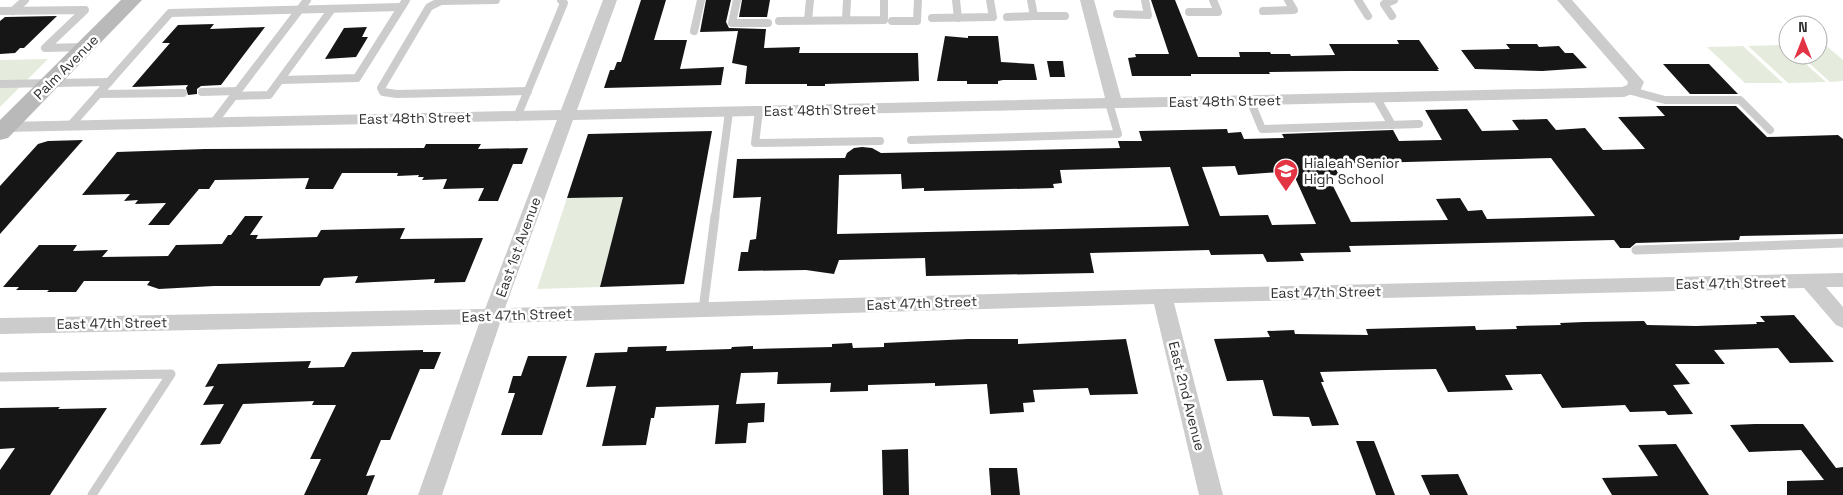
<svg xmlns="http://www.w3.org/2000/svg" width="1843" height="495" font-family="'Space Grotesk',sans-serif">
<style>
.green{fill:#e5ecdd}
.building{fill:#161616;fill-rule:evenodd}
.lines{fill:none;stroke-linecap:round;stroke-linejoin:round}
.service-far1{stroke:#ccc;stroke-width:8}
.service{stroke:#ccc;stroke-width:9}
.minor{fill:#ccc;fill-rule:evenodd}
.secondary{fill:#b9b9b9;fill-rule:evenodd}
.labels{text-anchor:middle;stroke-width:5;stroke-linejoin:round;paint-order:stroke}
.street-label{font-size:14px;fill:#2f2f2f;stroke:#fff}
.poi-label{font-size:14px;fill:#2f2f2f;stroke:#fff;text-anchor:start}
</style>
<rect width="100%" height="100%" fill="#fff"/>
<g class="green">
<polygon points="1818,44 1824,44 1843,60 1843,81 1830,82 1800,55 1818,55"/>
<polygon points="1784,45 1788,48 1788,55 1796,55 1826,82 1788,83 1748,46"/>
<polygon points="1743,46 1783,83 1745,83 1707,47"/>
<polygon points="48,59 0,107 0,60"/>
<polygon points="623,197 600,287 537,289 567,198"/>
</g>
<g class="building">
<polygon points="641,0 666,0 654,40 687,40 680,69 724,67 721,85 604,88 610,70 614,70 617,62 621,62"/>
<polygon points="706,0 731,0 726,22 729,28 766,29 764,48 800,47 799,53 918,53 919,81 825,84 825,86 807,86 807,84 745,84 747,66 732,63 738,31 700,32"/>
<polygon points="742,0 770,0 767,17 739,17"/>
<polygon points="1151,0 1175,0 1198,57 1240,57 1239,52 1270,52 1271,54 1290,54 1291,56 1335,55 1329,44 1399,44 1397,40 1419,40 1439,69 1437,69 1439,71 1348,71 1269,72 1270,74 1191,74 1191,76 1132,76 1128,58 1136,57 1135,54 1169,54"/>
<polygon points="57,16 24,48 20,48 15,53 0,54 0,21 5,17"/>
<polygon points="214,24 210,29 265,27 221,85 201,86 197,89 197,94 188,95 186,88 188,85 132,87 170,43 162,43 178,25"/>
<polygon points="367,27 362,37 368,37 356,57 325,59 344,28"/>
<polygon points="945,36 968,38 968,36 998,36 1001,62 1034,64 1037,80 1003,80 998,81 998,84 967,84 967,81 937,81"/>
<polygon points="1506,44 1537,44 1539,47 1559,46 1565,53 1573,53 1587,68 1542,71 1475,69 1461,50 1510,49"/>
<polygon points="1047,61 1063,61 1065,77 1050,77"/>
<polygon points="1663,64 1709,64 1738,94 1690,94"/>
<path d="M1656 106H1736L1767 137 1838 135 1843 139V234L1740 236 1739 240 1636 243 1630 248H1620L1614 240 1349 246 1351 252 1300 253 1304 261 1267 262 1263 254 1211 255 1209 250 1090 253 1094 273 926 276 925 258 839 260 834 274 806 270 738 271 741 252H748L750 240 756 239 761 197 733 198 737 159 845 158 847 153 854 148 862 147 872 148 881 153 1120 148 1118 141H1142L1139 131 1227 129 1228 133 1241 132 1244 139 1284 138 1282 134 1393 130 1399 141 1442 140 1425 110 1467 109 1482 131 1519 130 1512 120 1547 119 1556 130 1585 128 1603 150 1645 149 1618 117 1665 116ZM1551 158 1595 216 1487 219 1482 210 1468 211 1460 198 1436 199 1448 220 1351 222 1328 176 1339 175 1333 164ZM1235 166 1238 175 1292 171 1316 224 1272 225 1268 215 1220 216 1202 167ZM1170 167 1189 226 837 234 839 175 901 174 902 189 924 188V191L1054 188 1053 184 1062 183 1060 170Z"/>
<polygon points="712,131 684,284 600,287 623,197 567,198 588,134"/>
<polygon points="83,140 0,234 0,186 38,144 48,141"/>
<polygon points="426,144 481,144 478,149 528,148 522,164 513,164 498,201 478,201 484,188 443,189 447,179 422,180 424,177 418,177 419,175 397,176 398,173 342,173 333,189 305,189 309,178 215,180 209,189 199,189 169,225 148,225 166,203 135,204 138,200 124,201 130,194 82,195 117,152 205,149 424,148"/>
<polygon points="245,216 263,216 250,235 258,235 256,239 317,237 321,230 405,228 400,239 483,238 465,282 434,283 435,279 355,283 358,276 324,278 320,286 214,286 159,289 147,285 150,281 84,281 76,292 47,292 49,290 16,290 19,287 3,287 39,245 77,245 73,251 108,250 102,257 168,256 176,245 222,244 228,235 231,235"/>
<polygon points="1794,315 1834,362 1790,363 1778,348 1714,350 1725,364 1675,364 1690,384 1673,385 1693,414 1668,415 1665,411 1630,412 1625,405 1562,408 1541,374 1505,375 1513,390 1448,392 1436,369 1386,370 1320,372 1324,382 1321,382 1339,425 1312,426 1309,417 1273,416 1263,380 1227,381 1214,339 1270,337 1267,331 1294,330 1295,334 1368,335 1366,329 1475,326 1476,330 1517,329 1516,326 1561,325 1560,323 1584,322 1644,321 1647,325 1696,326 1757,324 1756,322 1765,322 1760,316"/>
<polygon points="968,339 1018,339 1018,344 1126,339 1138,394 1090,395 1088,388 1033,390 1035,402 1023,403 1024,412 990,414 987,384 935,386 935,383 868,385 868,391 830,392 831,383 777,384 778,372 741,373 736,404 765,403 764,422 748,423 746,443 715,444 719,405 656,407 654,418 651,418 646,445 602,446 616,386 586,387 595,353 627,352 628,347 667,346 666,351 731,349 732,347 753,346 753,349 832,347 832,344 852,343 853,348 884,347 884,343"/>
<polygon points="423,350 423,352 441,352 434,369 420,369 390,440 381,440 366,476 375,475 367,495 304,495 321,459 310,459 336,405 312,405 314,401 243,404 220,444 200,445 224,404 203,405 214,386 205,387 218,364 311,361 308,368 344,367 352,352"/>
<polygon points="528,356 567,356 542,435 501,435 515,393 508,393 513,376 521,376"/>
<polygon points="60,407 58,409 107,408 50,495 0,495 0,470 15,448 0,449 0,408"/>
<polygon points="1755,424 1803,424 1836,468 1843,467 1843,495 1787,495 1787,481 1824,480 1801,450 1749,452 1730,425"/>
<polygon points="1356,441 1374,441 1395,495 1376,495"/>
<polygon points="1676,444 1709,495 1612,495 1602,478 1658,476 1638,445"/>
<polygon points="908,449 909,495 883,495 882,450"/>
<polygon points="989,468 1017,468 1020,495 991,495"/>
<polygon points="1458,474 1468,495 1430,495 1421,475"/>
</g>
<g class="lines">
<g class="service-far1">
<polyline points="496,0 441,1 429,7 381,88 383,92 397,94 528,91"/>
<polyline points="737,0 732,23 768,23"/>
<polyline points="956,0 958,18"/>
<polyline points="1031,0 1034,16 1065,16"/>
<polyline points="1358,0 1368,16"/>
<polyline points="0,11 85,10 45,48 85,47"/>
<polyline points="13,11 25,0"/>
<polyline points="1263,11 1294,10 1288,0"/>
<polyline points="1189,12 1218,12 1213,0"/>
<polyline points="1117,14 1148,15 1145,0"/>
<polyline points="1392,16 1384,4 1394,0"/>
<polyline points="1007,17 1034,16"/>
<polyline points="932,18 993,17 990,0"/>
<polyline points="808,20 810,0"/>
<polyline points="846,20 847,0"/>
<polyline points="779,21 884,20 884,0"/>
<polyline points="892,21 917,21 918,0"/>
<polyline points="694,31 701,0"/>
<polyline points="281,80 357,78 406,0"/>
<polyline points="0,84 109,82"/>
<polyline points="1628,90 1665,100 1740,100 1770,130"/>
<polyline points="202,92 237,91"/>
<polyline points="98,94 183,93"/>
<polyline points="234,96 269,95 332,9"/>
<polyline points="1376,97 1392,125"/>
<polyline points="1250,100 1262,129 1419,124"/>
<polyline points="759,111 755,143 880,141"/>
<polyline points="517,117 564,3 561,0"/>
<polyline points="214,122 307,0"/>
<polyline points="70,126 170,13 401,7"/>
<polyline points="911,140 1118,134 1109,103"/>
<polyline points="715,217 729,112"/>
</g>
<g class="service">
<polyline points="1636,250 1843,243"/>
<polyline points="703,310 715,216"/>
<polyline points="0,377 171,374 92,495"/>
</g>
<polygon class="minor" points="603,0 617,0 577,110 1105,98 1080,0 1094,0 1121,98 1622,87 1627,85 1628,82 1557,0 1572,0 1644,82 1640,91 1624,97 573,120 505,308 1162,289 1843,273 1843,287 1826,287 1843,307 1843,328 1836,325 1804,288 1174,303 1223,495 1199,495 1154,304 500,323 442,495 418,495 479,324 0,334 0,318 485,309 557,120 6,132 0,131 0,124 6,122 561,110"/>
<polygon class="secondary" points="121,0 142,0 8,138 0,140 0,120"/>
</g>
<defs>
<symbol id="school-pin" viewBox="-11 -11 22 30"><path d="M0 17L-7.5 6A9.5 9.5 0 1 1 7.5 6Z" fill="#e33443" stroke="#fff"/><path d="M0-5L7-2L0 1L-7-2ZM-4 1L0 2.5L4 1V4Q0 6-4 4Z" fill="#fff"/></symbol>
</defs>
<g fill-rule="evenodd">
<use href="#school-pin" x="1272" y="157" width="28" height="38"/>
</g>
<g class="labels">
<g class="street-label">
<text transform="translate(66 67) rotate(-45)" y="5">Palm Avenue</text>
<text transform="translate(1225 101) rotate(-1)" y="5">East 48th Street</text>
<text transform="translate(820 110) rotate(-1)" y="5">East 48th Street</text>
<text transform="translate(415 118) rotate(-1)" y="5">East 48th Street</text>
<text transform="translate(518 247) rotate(-70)" y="5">East 1st Avenue</text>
<text transform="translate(1731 283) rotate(-1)" y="5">East 47th Street</text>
<text transform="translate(1326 292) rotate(-1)" y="5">East 47th Street</text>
<text transform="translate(922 303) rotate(-2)" y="5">East 47th Street</text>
<text transform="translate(517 315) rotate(-2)" y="5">East 47th Street</text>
<text transform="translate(112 323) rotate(-1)" y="5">East 47th Street</text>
<text transform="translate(1187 396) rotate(76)" y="5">East 2nd Avenue</text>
</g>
<g class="poi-label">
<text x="1304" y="168">Hialeah Senior<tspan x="1304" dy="16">High School</tspan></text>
</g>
</g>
<g transform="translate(1803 40)"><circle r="24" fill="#ffffff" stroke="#acacac"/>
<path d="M0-4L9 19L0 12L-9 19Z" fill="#e33443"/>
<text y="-8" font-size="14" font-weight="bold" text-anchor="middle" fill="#2f2f2f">N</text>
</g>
</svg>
